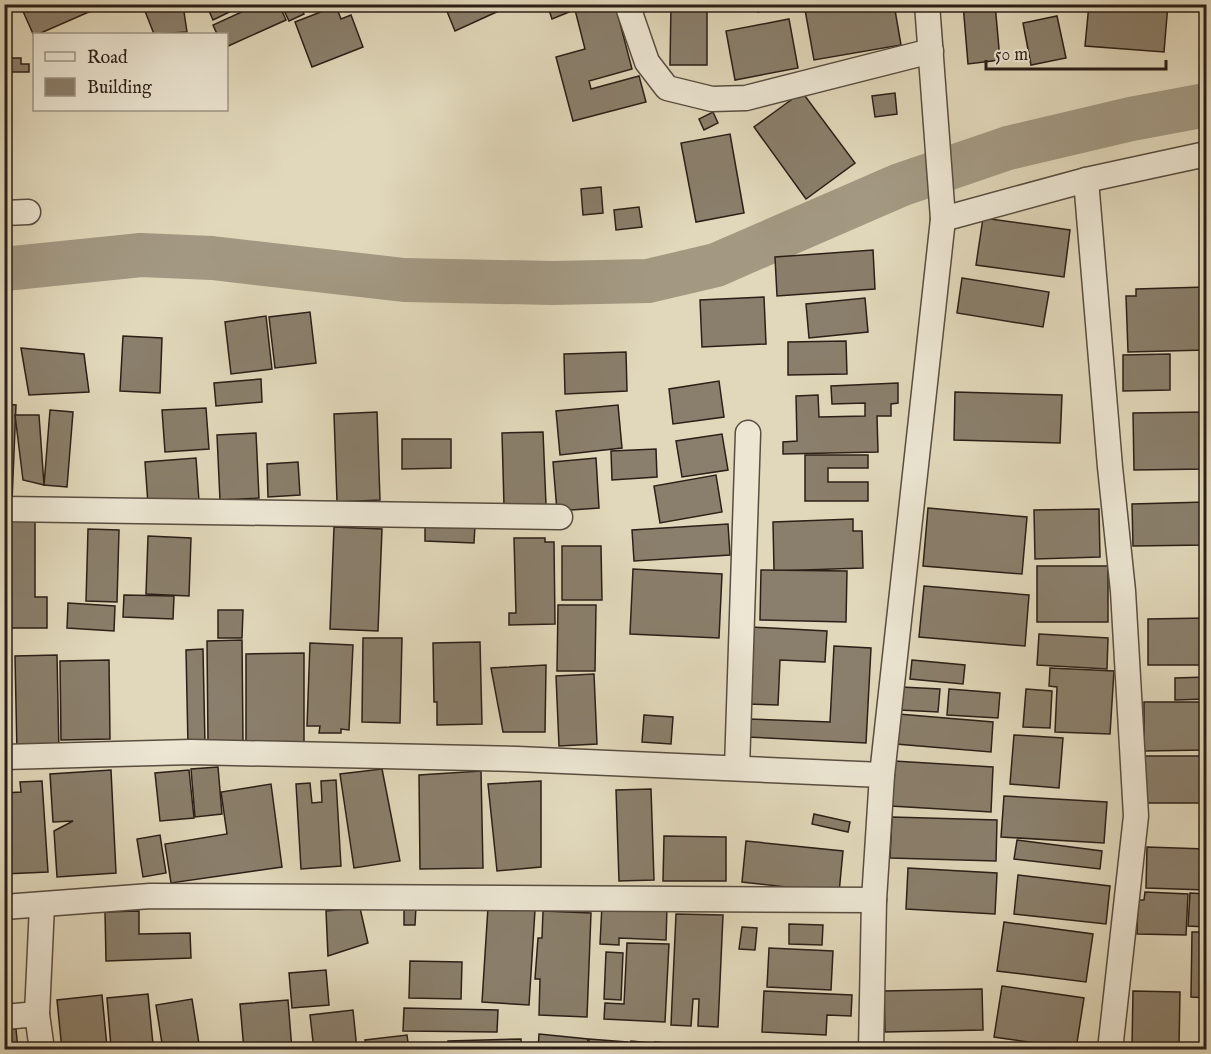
<svg xmlns="http://www.w3.org/2000/svg" width="1211" height="1054" font-family="'IM FELL English',serif">
<style>
.lines{fill:none;stroke-linecap:round;stroke-linejoin:round}
.river{stroke:#a39983;stroke-width:44}
.building{fill:#8a7f6c;stroke:#2b1f17;stroke-width:1.5}
.minor-casing{stroke:#584d40;stroke-width:27}
.minor{stroke:#ece6d3;stroke-width:24}
</style>
<rect width="100%" height="100%" fill="#e1d8bb"/>
<filter id="stains"><feTurbulence type="fractalNoise" baseFrequency=".00333" numOctaves="4"/><feColorMatrix values="0 0 0 0 .2 0 0 0 0 .09 0 0 0 0 .02 0 0 0 .5 -.17"/></filter>
<radialGradient id="worn" r=".72"><stop offset=".6" stop-color="#630" stop-opacity="0"/><stop offset="1" stop-color="#630" stop-opacity=".3"/></radialGradient>
<g class="lines">
<polyline class="river" points="4,269 141,255 212,258 404,280 552,283 648,281 716,265 900,185 1008,148 1131,119 1206,105"/>
</g>
<g class="building">
<polygon points="31,4 107,4 34,36 22,9"/>
<polygon points="206,4 246,4 213,20"/>
<polygon points="259,4 279,4 286,20 226,47 226,34 217,34 213,25"/>
<polygon points="281,4 300,4 304,14 289,21"/>
<polygon points="444,4 501,4 503,9 455,31"/>
<polygon points="547,4 566,4 569,12 552,19"/>
<polygon points="578,4 615,4 632,69 589,81 591,89 639,76 646,102 573,121 556,57 585,49 574,6"/>
<polygon points="671,4 707,4 707,65 670,65"/>
<polygon points="756,4 783,4 758,12"/>
<polygon points="804,4 894,4 901,45 814,60"/>
<polygon points="963,4 995,4 1000,60 968,64"/>
<polygon points="1089,4 1168,4 1164,52 1085,46"/>
<polygon points="183,5 187,32 154,34 143,6"/>
<polygon points="336,6 341,19 351,15 363,47 312,67 295,22"/>
<polygon points="1057,16 1066,58 1031,65 1023,23"/>
<polygon points="789,19 798,68 735,80 726,31"/>
<polygon points="4,58 21,58 21,64 29,64 29,72 4,72"/>
<polygon points="802,92 855,163 806,199 754,127"/>
<polygon points="895,93 897,114 875,117 872,96"/>
<polygon points="713,112 718,123 704,130 699,119"/>
<polygon points="730,134 744,213 696,222 681,143"/>
<polygon points="601,187 603,213 583,215 581,189"/>
<polygon points="639,207 642,227 616,230 614,210"/>
<polygon points="983,218 1070,230 1064,277 976,265"/>
<polygon points="873,250 875,289 777,296 775,257"/>
<polygon points="962,278 1049,292 1043,327 957,313"/>
<polygon points="1206,287 1206,350 1128,352 1126,296 1136,296 1136,289"/>
<polygon points="764,297 766,344 702,347 700,300"/>
<polygon points="865,298 868,332 809,338 806,304"/>
<polygon points="310,312 316,363 275,368 269,317"/>
<polygon points="266,316 272,369 231,374 225,322"/>
<polygon points="123,336 162,338 160,393 120,391"/>
<polygon points="846,341 847,374 788,375 788,342"/>
<polygon points="21,348 84,354 89,392 29,395"/>
<polygon points="626,352 627,391 565,394 564,354"/>
<polygon points="1170,354 1170,390 1123,391 1123,355"/>
<polygon points="261,379 262,402 216,406 214,383"/>
<polygon points="719,381 724,417 673,424 669,389"/>
<polygon points="898,383 898,403 891,404 891,416 877,416 878,452 783,454 783,442 797,441 796,396 818,395 819,417 865,416 865,403 832,404 831,386"/>
<polygon points="955,392 1062,395 1060,443 954,440"/>
<polygon points="4,404 16,405 12,501 4,501"/>
<polygon points="618,405 622,448 560,455 556,411"/>
<polygon points="206,408 209,449 165,452 162,410"/>
<polygon points="50,410 73,412 67,487 44,485"/>
<polygon points="377,412 380,500 337,502 334,414"/>
<polygon points="1206,412 1206,469 1134,470 1133,413"/>
<polygon points="15,415 39,415 44,485 23,480"/>
<polygon points="543,432 546,505 504,506 502,433"/>
<polygon points="256,433 259,498 220,500 217,435"/>
<polygon points="722,434 728,470 682,477 676,441"/>
<polygon points="402,439 451,439 451,468 402,469"/>
<polygon points="656,449 657,477 612,480 611,451"/>
<polygon points="805,455 868,455 868,468 828,468 828,482 868,482 868,501 805,501"/>
<polygon points="196,458 199,501 148,504 145,462"/>
<polygon points="596,458 599,508 557,511 553,462"/>
<polygon points="298,462 300,495 268,497 267,464"/>
<polygon points="716,475 722,512 660,523 654,486"/>
<polygon points="1206,502 1206,545 1133,546 1132,504"/>
<polygon points="928,508 1027,517 1022,574 923,566"/>
<polygon points="1099,509 1100,557 1035,559 1034,510"/>
<polygon points="4,519 35,519 35,597 47,597 47,628 4,628"/>
<polygon points="853,519 853,531 862,531 863,568 774,571 773,522"/>
<polygon points="425,523 475,525 474,543 425,541"/>
<polygon points="728,524 730,555 634,561 632,530"/>
<polygon points="334,527 382,529 378,631 330,629"/>
<polygon points="88,529 119,530 117,602 86,601"/>
<polygon points="148,536 191,538 189,596 146,594"/>
<polygon points="514,538 545,538 545,542 554,542 555,624 509,625 509,613 516,613"/>
<polygon points="562,546 601,546 602,600 562,600"/>
<rect x="1037" y="566" width="71" height="56"/>
<polygon points="633,569 722,574 719,638 630,634"/>
<polygon points="761,570 847,571 846,622 760,620"/>
<polygon points="924,586 1029,595 1025,646 919,637"/>
<polygon points="124,595 174,596 173,619 123,617"/>
<polygon points="68,603 115,606 114,631 67,628"/>
<polygon points="558,605 596,605 595,671 557,671"/>
<polygon points="218,610 243,610 242,638 218,638"/>
<polygon points="1206,618 1206,665 1148,665 1148,619"/>
<polygon points="752,627 827,631 825,662 780,660 778,705 747,704"/>
<polygon points="1039,634 1108,638 1107,669 1037,665"/>
<polygon points="363,638 402,638 400,723 362,722"/>
<polygon points="242,640 243,741 208,741 207,641"/>
<polygon points="480,642 482,724 437,725 437,702 434,702 433,643"/>
<polygon points="310,643 353,645 349,730 341,729 341,733 319,733 320,726 307,726"/>
<polygon points="834,646 871,648 866,743 747,737 748,719 830,722"/>
<polygon points="203,649 205,745 188,746 186,650"/>
<polygon points="304,653 304,742 246,743 246,654"/>
<polygon points="57,655 59,753 17,754 15,656"/>
<polygon points="109,660 110,739 61,740 60,661"/>
<polygon points="912,660 965,665 963,684 910,679"/>
<polygon points="546,665 545,732 503,732 491,668"/>
<polygon points="1050,668 1114,671 1110,734 1055,732 1057,687 1049,686"/>
<polygon points="594,674 597,744 559,746 556,676"/>
<polygon points="1206,677 1206,699 1175,700 1175,678"/>
<polygon points="901,687 940,689 938,712 900,710"/>
<polygon points="949,689 1000,693 998,718 947,715"/>
<polygon points="1026,689 1052,691 1050,728 1023,727"/>
<polygon points="1144,702 1206,702 1206,750 1144,751"/>
<polygon points="898,714 993,722 991,752 896,744"/>
<polygon points="644,715 673,717 671,744 642,742"/>
<polygon points="1014,735 1063,738 1059,788 1010,784"/>
<polygon points="1144,756 1206,756 1206,803 1143,803"/>
<polygon points="894,761 993,767 991,812 891,806"/>
<polygon points="218,767 222,814 195,817 191,769"/>
<polygon points="382,769 400,861 354,868 340,774"/>
<polygon points="111,770 116,873 57,877 54,831 73,821 53,822 50,774"/>
<polygon points="189,770 194,818 160,821 155,773"/>
<polygon points="481,771 483,868 420,869 419,775"/>
<polygon points="336,780 341,866 301,869 296,784 310,783 312,803 322,802 321,781"/>
<polygon points="42,781 48,872 4,874 4,793 21,792 20,782"/>
<polygon points="541,781 541,867 497,871 488,784"/>
<polygon points="271,784 282,867 171,883 165,844 227,834 221,792"/>
<polygon points="651,789 654,880 619,881 616,790"/>
<polygon points="1004,796 1107,802 1104,843 1001,837"/>
<polygon points="814,814 850,822 848,832 812,824"/>
<polygon points="892,817 997,820 996,861 890,858"/>
<polygon points="160,835 166,873 143,877 137,839"/>
<polygon points="664,836 726,837 726,881 663,881"/>
<polygon points="1017,840 1102,851 1100,869 1014,859"/>
<polygon points="746,841 843,851 839,893 742,882"/>
<polygon points="1147,847 1206,849 1206,890 1146,888"/>
<polygon points="908,868 997,873 995,914 906,909"/>
<polygon points="1018,875 1110,886 1106,924 1014,914"/>
<polygon points="1145,892 1188,894 1186,935 1137,934 1138,900 1144,900"/>
<polygon points="1190,893 1206,894 1206,927 1188,926"/>
<polygon points="602,905 667,907 666,940 619,938 619,945 600,944"/>
<polygon points="404,906 416,906 415,925 404,925"/>
<polygon points="488,907 535,910 529,1005 482,1002"/>
<polygon points="360,908 368,943 328,956 326,911"/>
<polygon points="139,911 139,934 190,933 191,958 106,961 105,912"/>
<polygon points="543,911 591,913 587,1017 539,1015 540,979 535,979 538,938 542,938"/>
<polygon points="676,914 723,915 718,1027 698,1026 699,999 693,999 691,1026 671,1025"/>
<polygon points="1004,922 1093,934 1086,982 997,971"/>
<polygon points="789,924 823,925 822,945 789,944"/>
<polygon points="742,927 757,928 755,950 739,949"/>
<polygon points="1192,932 1206,932 1206,998 1191,997"/>
<polygon points="627,943 669,944 665,1022 604,1019 605,1003 624,1004"/>
<polygon points="769,948 833,951 831,990 767,987"/>
<polygon points="606,952 623,953 621,1000 604,999"/>
<polygon points="410,961 462,962 461,999 409,998"/>
<polygon points="4,965 10,1005 4,1005"/>
<polygon points="326,970 329,1005 292,1008 289,973"/>
<polygon points="1002,986 1084,998 1076,1049 994,1037"/>
<polygon points="982,989 983,1030 885,1032 884,991"/>
<polygon points="764,991 852,995 851,1016 827,1015 826,1035 762,1032"/>
<polygon points="1133,991 1180,992 1179,1047 1132,1047"/>
<polygon points="148,994 153,1044 111,1047 107,998"/>
<polygon points="102,995 107,1047 62,1050 57,1000"/>
<polygon points="192,999 200,1050 163,1050 156,1005"/>
<polygon points="288,1000 292,1050 244,1050 240,1004"/>
<polygon points="404,1008 498,1010 497,1032 403,1031"/>
<polygon points="353,1010 357,1050 314,1050 310,1015"/>
<polygon points="16,1029 18,1050 4,1050 4,1030"/>
<polygon points="539,1034 588,1039 587,1050 538,1050"/>
<polygon points="407,1035 409,1050 366,1050 365,1040"/>
<polygon points="521,1039 521,1050 448,1050 448,1041"/>
<polygon points="589,1039 627,1042 626,1050 588,1050"/>
<polygon points="631,1041 651,1043 651,1050 631,1050"/>
<polygon points="655,1042 712,1047 712,1050 654,1050"/>
</g>
<g class="lines">
<defs>
<g id="minor">
<polyline points="627,4 647,62 667,88 712,99 746,98 931,51"/>
<polyline points="1086,180 1110,467 1123,591 1136,816 1110,1050"/>
<polyline points="4,213 28,212"/>
<polyline points="943,219 1086,180 1206,154"/>
<polyline points="4,509 560,517"/>
<polyline points="4,757 191,752 517,759 882,775"/>
<polyline points="737,768 748,433"/>
<polyline points="42,905 37,1014 42,1050"/>
<polyline points="4,907 150,896 874,900"/>
<polyline points="4,1017 37,1014"/>
<polyline points="871,1050 874,900 882,775 943,219 927,4"/>
</g>
</defs>
<use href="#minor" class="minor-casing"/>
<use href="#minor" class="minor"/>
</g>
<rect width="1211" height="1054" fill="none" stroke="#e1d8bb" stroke-width="24"/>
<rect x="6" y="6" width="1199" height="1042" fill="none" stroke="#2b1f17" stroke-width="3"/>
<rect x="12" y="12" width="1187" height="1030" fill="none" stroke="#2b1f17" stroke-width="1.5"/>
<rect x="33" y="33" width="195" height="78" fill="#ece6d3" stroke="#9f9688" stroke-width="1.5"/>
<rect x="45" y="52" width="30" height="9" fill="#ece6d3" stroke="#9f9688" stroke-width="1.5"/>
<text x="87" y="63" font-size="18" fill="#2b1f17">Road</text>
<rect x="45" y="78" width="30" height="18" fill="#8a7f6c" stroke="#9f9688" stroke-width="1.5"/>
<text x="87" y="93" font-size="18" fill="#2b1f17">Building</text>
<path d="M986 60v9h180v-9" fill="none" stroke="#2b1f17" stroke-width="3"/>
<text x="995" y="60" font-size="18" fill="#2b1f17" stroke="#ece6d3" stroke-width="4.5" paint-order="stroke">50 m</text>
<rect width="100%" height="100%" filter="url(#stains)"/>
<rect width="100%" height="100%" fill="url(#worn)"/>
</svg>
